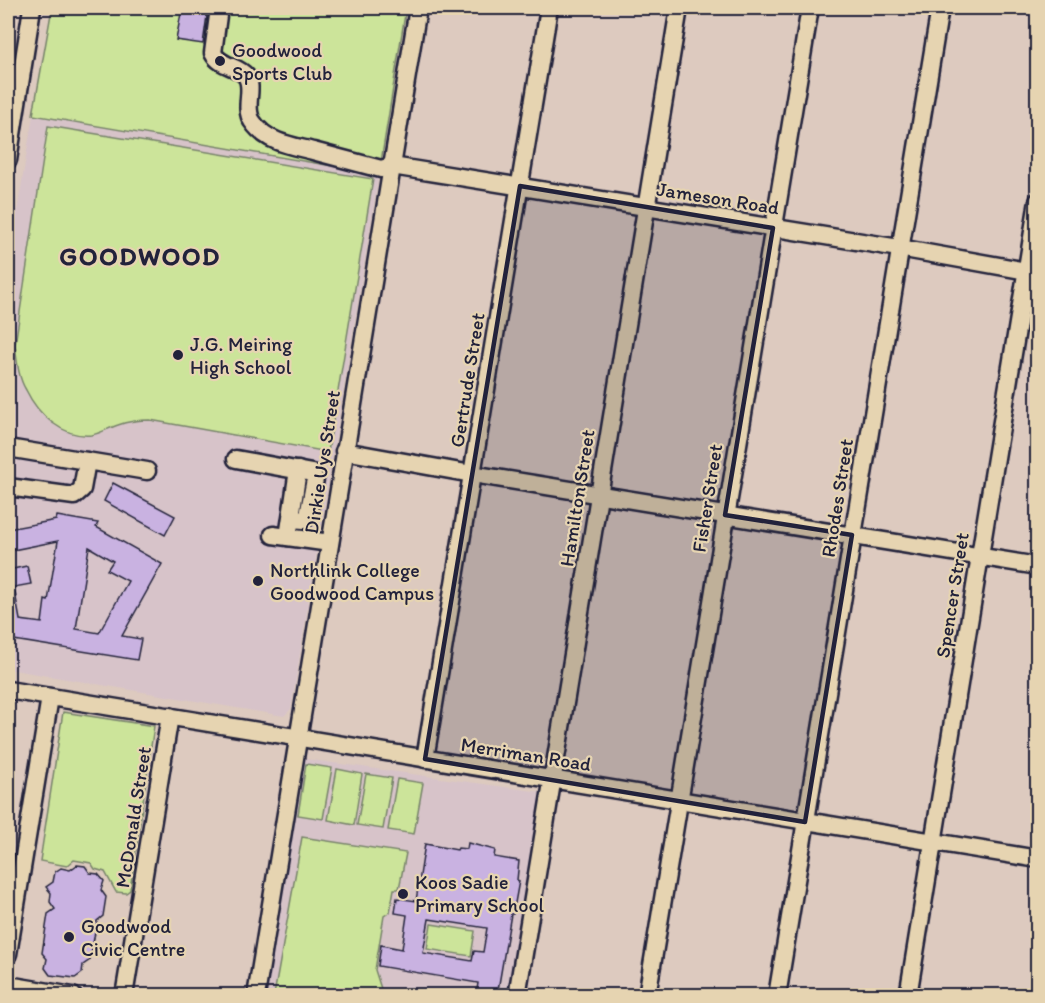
<svg xmlns="http://www.w3.org/2000/svg" width="1045" height="1003" font-family="Itim,sans-serif">
<style>
.built{fill:#d7c3c9}
.green{fill:#cce49a;stroke:#77836a;stroke-width:1.5}
.building{fill:#c9b2e1;stroke:#22223b;stroke-width:1.5;fill-rule:evenodd}
.lines{fill:none;stroke-linecap:round;stroke-linejoin:round}
.minor-casing{stroke:#22223b;stroke-width:21}
.minor{stroke:#e6d4b1;stroke-width:16}
.marked{fill:#22223b;fill-opacity:0.2;stroke:#22223b;stroke-width:4.5;stroke-linejoin:round}
.poi-dot{fill:#22223b;stroke:#e6d4b1;stroke-width:2}
.labels{text-anchor:middle;stroke-width:4.5;stroke-linejoin:round;paint-order:stroke}
.poi-label{font-size:20px;fill:#22223b;stroke:#e6d4b1;text-anchor:start}
.street-label{font-size:20px;fill:#22223b;stroke:#e6d4b1}
.district-label{font-size:26px;font-weight:bold;letter-spacing:1.5px;fill:#22223b;stroke:#e6d4b1}
</style>
<rect width="100%" height="100%" fill="#ddcabf"/>
<filter id="ink" filterUnits="userSpaceOnUse"><feTurbulence type="fractalNoise" baseFrequency=".0167" numOctaves="2"/><feDisplacementMap in="SourceGraphic" scale="12" xChannelSelector="R" yChannelSelector="G"/><feConvolveMatrix kernelMatrix="1 2 1 2 8 2 1 2 1" color-interpolation-filters="sRGB"/></filter>
<g filter="url(#ink)">
<g class="built">
<polygon points="33,115 379,174 291,709 284,716 8,669 8,266"/>
<polygon points="305,759 541,792 507,995 266,996"/>
</g>
<g class="green">
<polygon points="52,8 406,8 379,174 33,115"/>
<path d="M48 126 373 179 328 452 150 420C139 420 129 421 118 425 109 428 101 433 92 435 63 438 38 415 26 390 18 377 17 360 15 345Z"/>
<polygon points="63,712 154,726 130,890 126,893 116,892 105,872 95,869 91,863 74,860 67,866 40,861"/>
<polygon points="306,764 332,768 323,819 298,815"/>
<polygon points="337,769 362,774 354,825 328,820"/>
<polygon points="366,774 392,778 383,829 357,825"/>
<polygon points="397,779 423,783 414,834 388,830"/>
<polygon points="302,837 406,853 399,889 394,889 390,912 384,916 375,970 383,995 274,995"/>
<polygon points="431,924 475,931 471,956 427,949"/>
</g>
<g class="building">
<polygon points="182,8 208,8 203,44 176,40"/>
<polygon points="113,483 175,516 165,535 104,501"/>
<path d="M57 516 98 523 96 527 162 564 122 636 141 639 137 660 8 639V570L27 566 31 584 14 587 20 620 42 623 45 600 48 601 58 541 8 551V529L56 520ZM89 547 113 561 107 570 128 581 99 633 76 629Z"/>
<path d="M468 843 495 850 494 857 519 861 517 880 519 881 513 914H511L497 996H476L478 983 378 966 381 945 402 949 407 915 395 913 397 898 416 901 425 844 457 850 458 848 467 849ZM429 919 487 928 483 952 474 951 472 961 423 953Z"/>
<polygon points="77,865 85,866 90,873 98,874 104,881 101,890 106,897 103,916 97,921 90,960 83,965 82,973 75,978 50,975 45,968 47,959 42,953 48,914 55,909 50,902 51,893 46,887 53,882 55,872 61,868 70,870"/>
</g>
<g class="lines">
<defs>
<g id="minor">
<path d="M219 8 213 53C220 67 237 65 246 76 255 88 243 106 252 121 258 130 267 137 277 141 289 146 302 148 313 151 336 157 359 163 381 169L392 166 899 248 1038 273"/>
<polyline points="8,160 32,8"/>
<polyline points="8,448 147,471"/>
<polyline points="344,451 472,474 1038,566"/>
<polyline points="236,459 312,473 315,479 308,516 304,520 291,519"/>
<polyline points="8,487 74,496 82,489 87,461"/>
<polyline points="273,535 330,543"/>
<polyline points="288,537 298,470"/>
<polyline points="8,690 1038,859"/>
<polyline points="425,759 549,8"/>
<polyline points="8,954 50,697"/>
<polyline points="8,985 73,996"/>
<polyline points="124,996 170,716"/>
<polyline points="256,996 418,8"/>
<polyline points="517,996 679,8"/>
<polyline points="647,996 810,8"/>
<polyline points="777,996 940,8"/>
<polyline points="908,996 1038,201"/>
<polyline points="1037,996 1038,995"/>
</g>
</defs>
<use href="#minor" class="minor-casing"/>
<use href="#minor" class="minor"/>
</g>
</g>
<path class="marked" d="M520 186 773 228 725 515 852 535 805 822 425 759Z"/>
<g class="poi-dot">
<circle cx="220" cy="61" r="6"/>
<circle cx="178" cy="355" r="6"/>
<circle cx="258" cy="581" r="6"/>
<circle cx="403" cy="894" r="6"/>
<circle cx="69" cy="937" r="6"/>
</g>
<g class="labels">
<g class="poi-label">
<text x="232" y="57">Goodwood<tspan x="232" dy="23">Sports Club</tspan></text>
<text x="190" y="351">J.G. Meiring<tspan x="190" dy="23">High School</tspan></text>
<text x="270" y="577">Northlink College<tspan x="270" dy="23">Goodwood Campus</tspan></text>
<text x="415" y="889">Koos Sadie<tspan x="415" dy="23">Primary School</tspan></text>
<text x="81" y="933">Goodwood<tspan x="81" dy="23">Civic Centre</tspan></text>
</g>
<g class="street-label">
<text transform="translate(718 198) rotate(9)" y="7">Jameson Road</text>
<text transform="translate(467 380) rotate(-81)" y="7">Gertrude Street</text>
<text transform="translate(322 462) rotate(-81)" y="7">Dirkie Uys Street</text>
<text transform="translate(577 498) rotate(-81)" y="7">Hamilton Street</text>
<text transform="translate(707 498) rotate(-81)" y="7">Fisher Street</text>
<text transform="translate(837 498) rotate(-81)" y="7">Rhodes Street</text>
<text transform="translate(952 595) rotate(-81)" y="7">Spencer Street</text>
<text transform="translate(526 754) rotate(9)" y="7">Merriman Road</text>
<text transform="translate(133 817) rotate(-81)" y="7">McDonald Street</text>
</g>
<g class="district-label">
<text x="140" y="265">GOODWOOD</text>
</g>
</g>
<rect width="1045" height="1003" fill="none" stroke="#e6d4b1" stroke-width="30"/>
<rect x="15" y="15" width="1015" height="973" fill="none" stroke="#22223b" stroke-width="2" filter="url(#ink)"/>
</svg>
